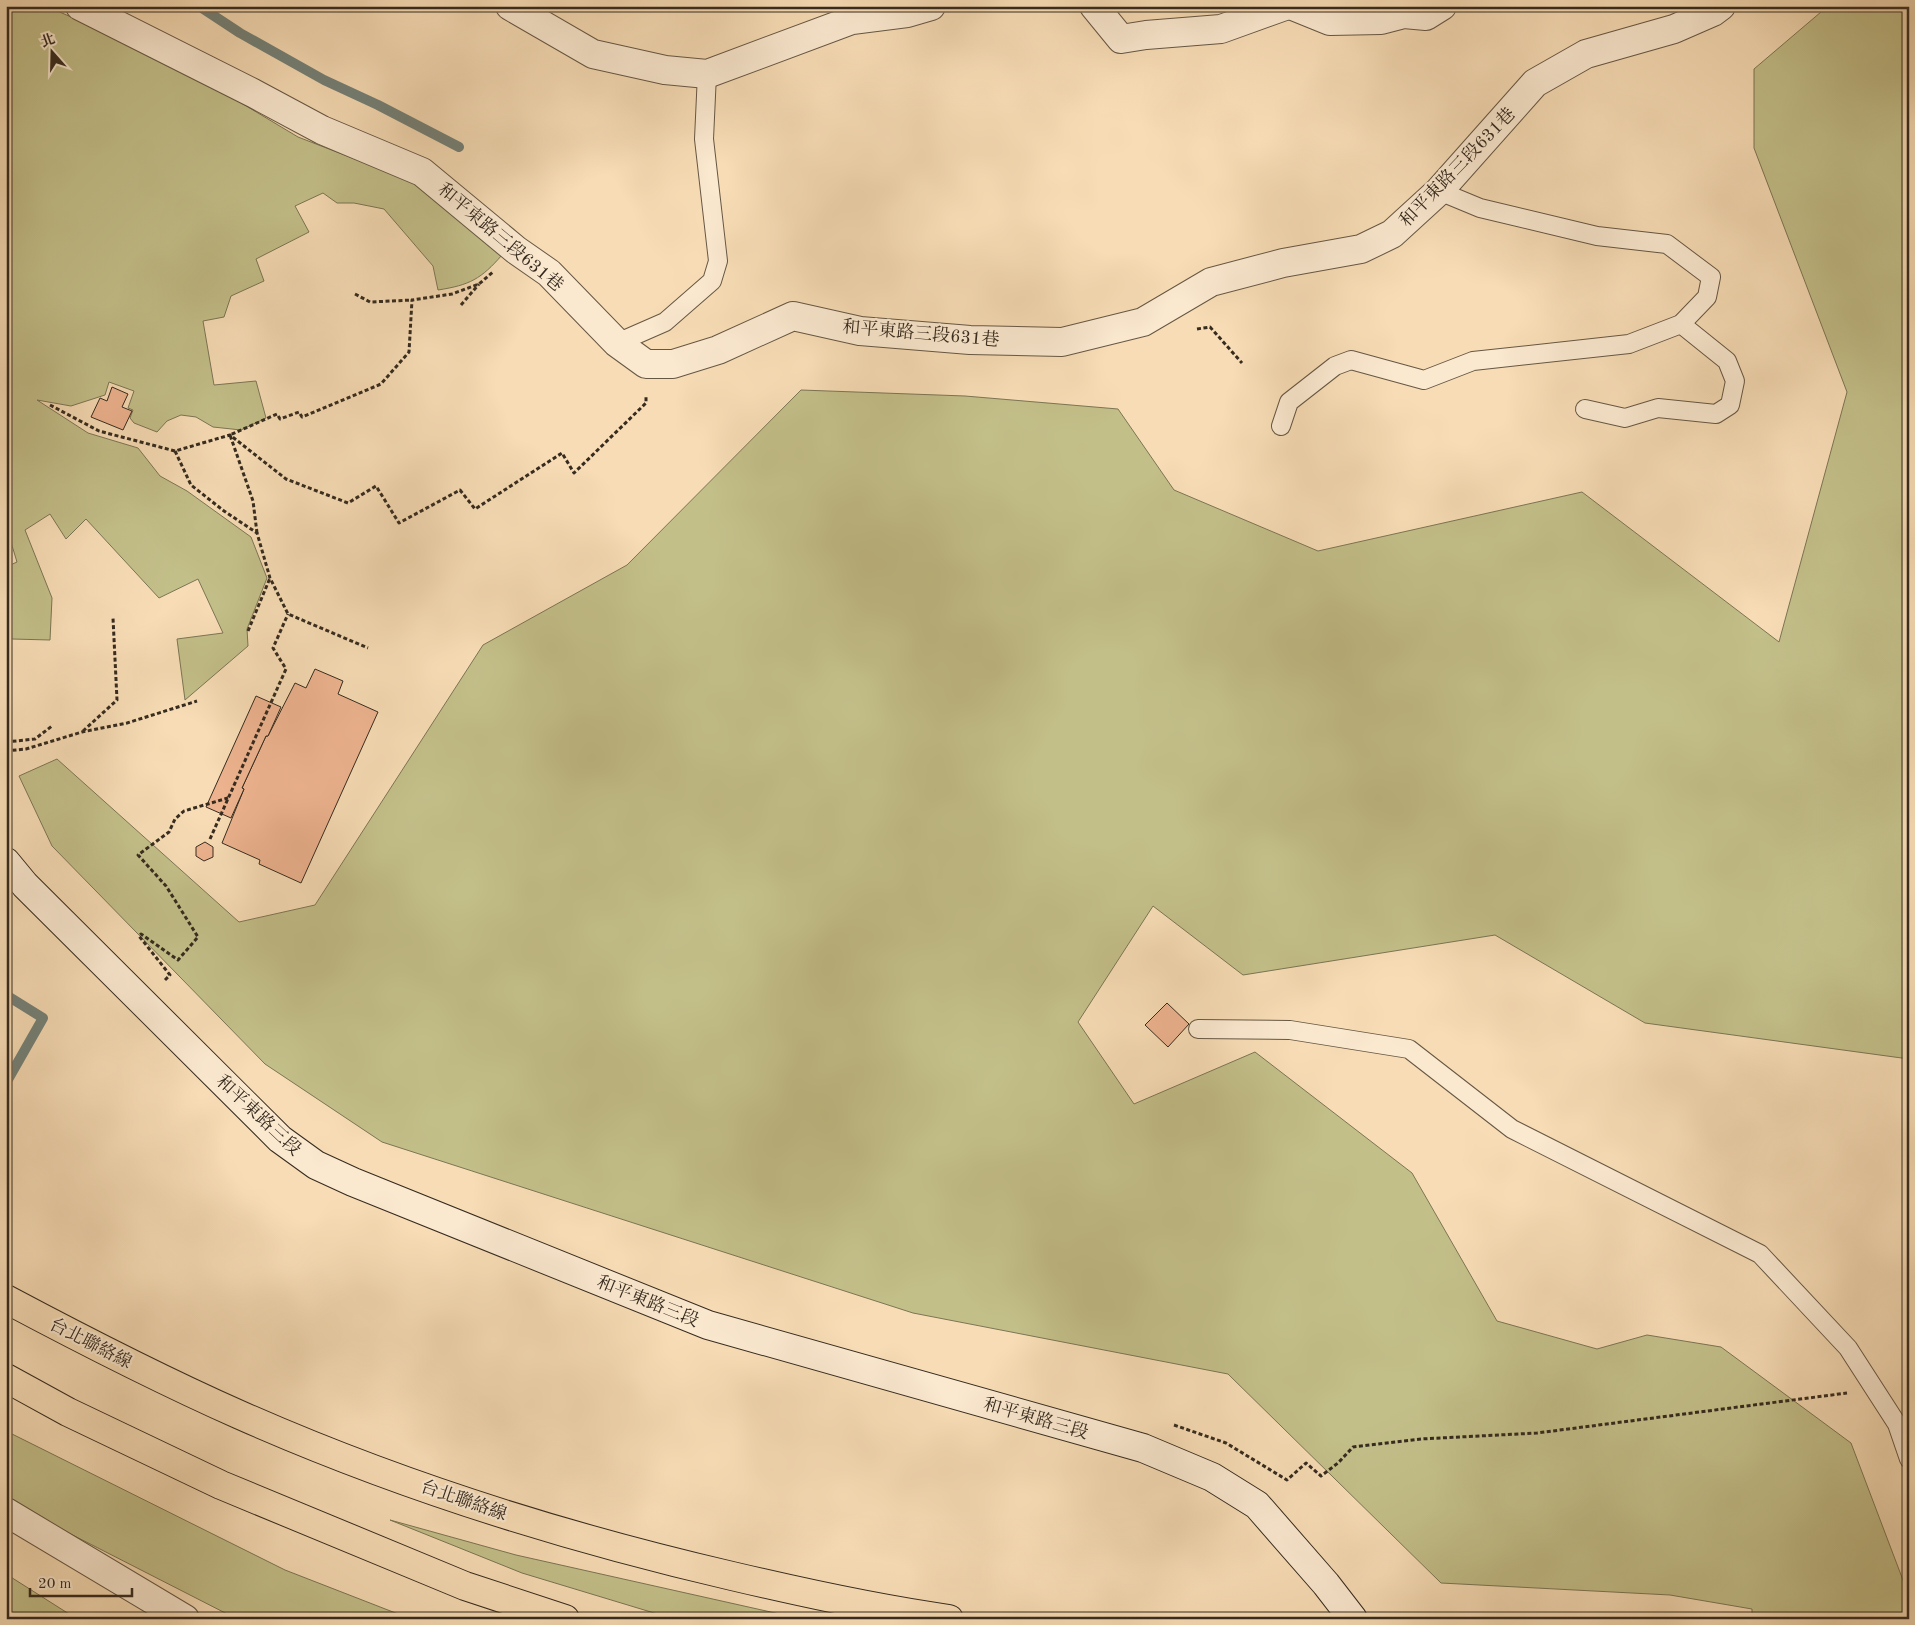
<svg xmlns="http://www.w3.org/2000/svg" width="1915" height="1625" font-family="'Old Standard TT','Noto Serif TC',serif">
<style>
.green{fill:#c3bf89;stroke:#7c7554}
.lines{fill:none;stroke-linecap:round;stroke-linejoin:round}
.stream{stroke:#748178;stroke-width:10}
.building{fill:#edb38f;stroke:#362b1f}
.service-casing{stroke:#665744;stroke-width:20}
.minor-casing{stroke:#665744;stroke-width:30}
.secondary-casing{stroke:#362b1f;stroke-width:30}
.motorway-casing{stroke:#362b1f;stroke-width:30}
.path{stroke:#362b1f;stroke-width:3;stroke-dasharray:4 2.5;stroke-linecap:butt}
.service{stroke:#fae8cf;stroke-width:18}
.minor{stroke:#fae8cf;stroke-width:28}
.secondary{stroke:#fae8cf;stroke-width:28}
.motorway{stroke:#f7dcb5;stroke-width:28}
.labels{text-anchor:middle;stroke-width:4.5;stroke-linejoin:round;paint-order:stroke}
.street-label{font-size:18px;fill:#362b1f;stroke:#fae8cf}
</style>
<rect width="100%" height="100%" fill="#f7dcb5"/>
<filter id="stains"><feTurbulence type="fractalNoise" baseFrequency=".004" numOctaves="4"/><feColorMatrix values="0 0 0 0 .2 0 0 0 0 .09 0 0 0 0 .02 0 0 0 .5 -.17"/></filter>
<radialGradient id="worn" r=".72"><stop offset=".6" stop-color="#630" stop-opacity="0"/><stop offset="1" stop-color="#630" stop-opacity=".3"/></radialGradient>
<g class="green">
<path d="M6 6H46L87 24 213 86 298 137 414 182 502 255C481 279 470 285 438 290L433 266 384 209 354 203H337L323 193 295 206 309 232 256 259 264 281 231 296 224 317 203 321 214 385 256 381 266 418 241 430 213 427 196 417 181 415 167 421 157 432 134 423 130 418 133 410 128 408 134 391 109 382 105 395 71 406 37 400 88 433 138 448 160 476 187 491 251 537 267 578 247 629 248 646 185 700 177 639 223 633 198 579 159 598 86 519 66 539 50 514 25 530 52 598 50 640 12 639 6 616V567L17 562 6 526Z"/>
<polygon points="1828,6 1909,6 1909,1059 1645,1023 1495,935 1243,975 1153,906 1078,1022 1134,1104 1255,1052 1412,1173 1497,1321 1597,1349 1647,1335 1721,1347 1851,1443 1909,1596 1909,1619 1752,1619 1752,1609 1670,1595 1441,1583 1228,1374 913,1313 382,1142 265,1064 52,846 19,776 57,759 239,922 315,905 483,645 627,565 801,390 965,396 1118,409 1174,490 1318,551 1582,492 1779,642 1847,392 1754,148 1754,69"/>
<polygon points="6,1431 285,1570 411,1619 237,1619 6,1501"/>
<polygon points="390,1520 516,1555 802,1619 674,1619 522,1573"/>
<polygon points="6,1574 77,1619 6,1619"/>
</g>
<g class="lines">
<g class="stream">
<polyline points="199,6 240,33 324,80 378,105 459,147"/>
<polyline points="6,995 43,1018 6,1083"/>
</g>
</g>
<g class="building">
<polygon points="112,387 128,394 122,407 132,411 123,430 91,417 100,398 107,401"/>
<polygon points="315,669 343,681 338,694 378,712 301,883 259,864 260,860 222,843 244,789 242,788 266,736 268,736 295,683 306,688"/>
<polygon points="256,696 281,707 268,736 266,736 242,788 244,789 231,818 206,807"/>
<polygon points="205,842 213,847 213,857 204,861 196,856 196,847"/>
<polygon points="1167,1003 1189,1024 1168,1047 1145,1025"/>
</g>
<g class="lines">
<defs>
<g id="service">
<polyline points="617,343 665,322 712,281 718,261 704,139 707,74"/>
<polyline points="1585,409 1625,418 1658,408 1716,414 1730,405 1735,381 1727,361 1681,324"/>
<polyline points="1281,426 1289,402 1335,366 1351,360 1424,380 1473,361 1629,344 1681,324 1707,297 1711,277 1667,244 1597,236 1480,208 1439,191"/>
<polyline points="1198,1029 1290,1030 1409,1049 1512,1129 1760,1254 1848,1348 1897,1424 1909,1459"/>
</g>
<g id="minor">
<polyline points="80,6 253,93 322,130 422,172 516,250 549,273 617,343 646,364 673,364 718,350 793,316 860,331 970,340 1062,342 1143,322 1211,282 1283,263 1361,249 1392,234 1439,191 1535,83 1586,54 1674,29 1713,12 1721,6"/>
<polyline points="510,6 593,54 665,70 707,74 852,20 907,13 931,6"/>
<polyline points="1094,6 1121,39 1146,35 1221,29 1285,6"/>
<polyline points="1293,6 1330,21 1381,20 1404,14 1426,16 1442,6"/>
<polyline points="6,1512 185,1619"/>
</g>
<polyline id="secondary" points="6,862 25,885 280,1139 316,1165 353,1182 708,1325 1143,1448 1212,1477 1257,1505 1326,1584 1353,1619"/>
<g id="motorway">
<path d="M6 1299C83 1340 161 1380 240 1415 398 1485 564 1537 732 1576 804 1593 877 1609 949 1619"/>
<polyline points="6,1378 68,1412 221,1485 465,1586 565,1619"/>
</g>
</defs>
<use href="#service" class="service-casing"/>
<use href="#minor" class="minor-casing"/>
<use href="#secondary" class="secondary-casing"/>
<use href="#motorway" class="motorway-casing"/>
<g class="path">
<polyline points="355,294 370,302 412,300"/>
<polyline points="461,305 479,284"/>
<polyline points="1197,329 1210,327 1242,363"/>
<polyline points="50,405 99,431 175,451 230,435 286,479 348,503 376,486 399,523 460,490 475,509 562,453 574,473 646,403 646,395"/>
<polyline points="175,451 191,485 224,511 257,533 270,578 288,614 368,648"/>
<polyline points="257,533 253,501 230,435 277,414 280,419 299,412 302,417 381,384 409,352 412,300 452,294 479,284 494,271"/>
<polyline points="248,631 270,578"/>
<polyline points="83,731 117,700 113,618"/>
<polyline points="6,742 35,739 52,726"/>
<polyline points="6,751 26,749 82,732 127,723 197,701"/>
<polyline points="210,839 286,669 273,648 288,614"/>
<polyline points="165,980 170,975 139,936 141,934 178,960 198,937 166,886 138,855 169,832 175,819 184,811 228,798"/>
<polyline points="1174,1425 1226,1443 1287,1480 1306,1463 1321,1476 1338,1463 1353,1447 1421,1439 1537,1433 1847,1393"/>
</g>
<use href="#service" class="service"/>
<use href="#minor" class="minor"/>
<use href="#secondary" class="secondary"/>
<use href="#motorway" class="motorway"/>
</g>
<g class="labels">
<g class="street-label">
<text transform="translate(1457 167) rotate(-46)" y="6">和平東路三段631巷</text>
<text transform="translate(501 237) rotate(40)" y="6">和平東路三段631巷</text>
<text transform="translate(921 333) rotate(5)" y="6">和平東路三段631巷</text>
<text transform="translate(259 1115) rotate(43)" y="6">和平東路三段</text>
<text transform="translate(648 1301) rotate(22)" y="6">和平東路三段</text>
<text transform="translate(91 1343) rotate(27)" y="6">台北聯絡線</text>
<text transform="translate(1036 1418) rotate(16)" y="6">和平東路三段</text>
<text transform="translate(464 1500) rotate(19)" y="6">台北聯絡線</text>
</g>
</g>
<rect width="1915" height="1625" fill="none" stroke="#f7dcb5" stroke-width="25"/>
<rect x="8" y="8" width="1900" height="1610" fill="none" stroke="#362b1f" stroke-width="2.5"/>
<rect x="12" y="12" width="1890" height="1600" fill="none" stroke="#362b1f"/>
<g transform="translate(52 52) rotate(340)" stroke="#fae8cf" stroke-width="4" paint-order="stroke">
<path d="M0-4L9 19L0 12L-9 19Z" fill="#362b1f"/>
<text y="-8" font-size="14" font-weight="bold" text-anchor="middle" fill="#362b1f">北</text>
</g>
<path d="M30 1588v8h102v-8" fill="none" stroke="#362b1f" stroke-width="2.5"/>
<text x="38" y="1588" font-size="15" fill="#362b1f" stroke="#fae8cf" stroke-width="4" paint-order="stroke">20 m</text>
<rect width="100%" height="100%" filter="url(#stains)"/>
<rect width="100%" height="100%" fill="url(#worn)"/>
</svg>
